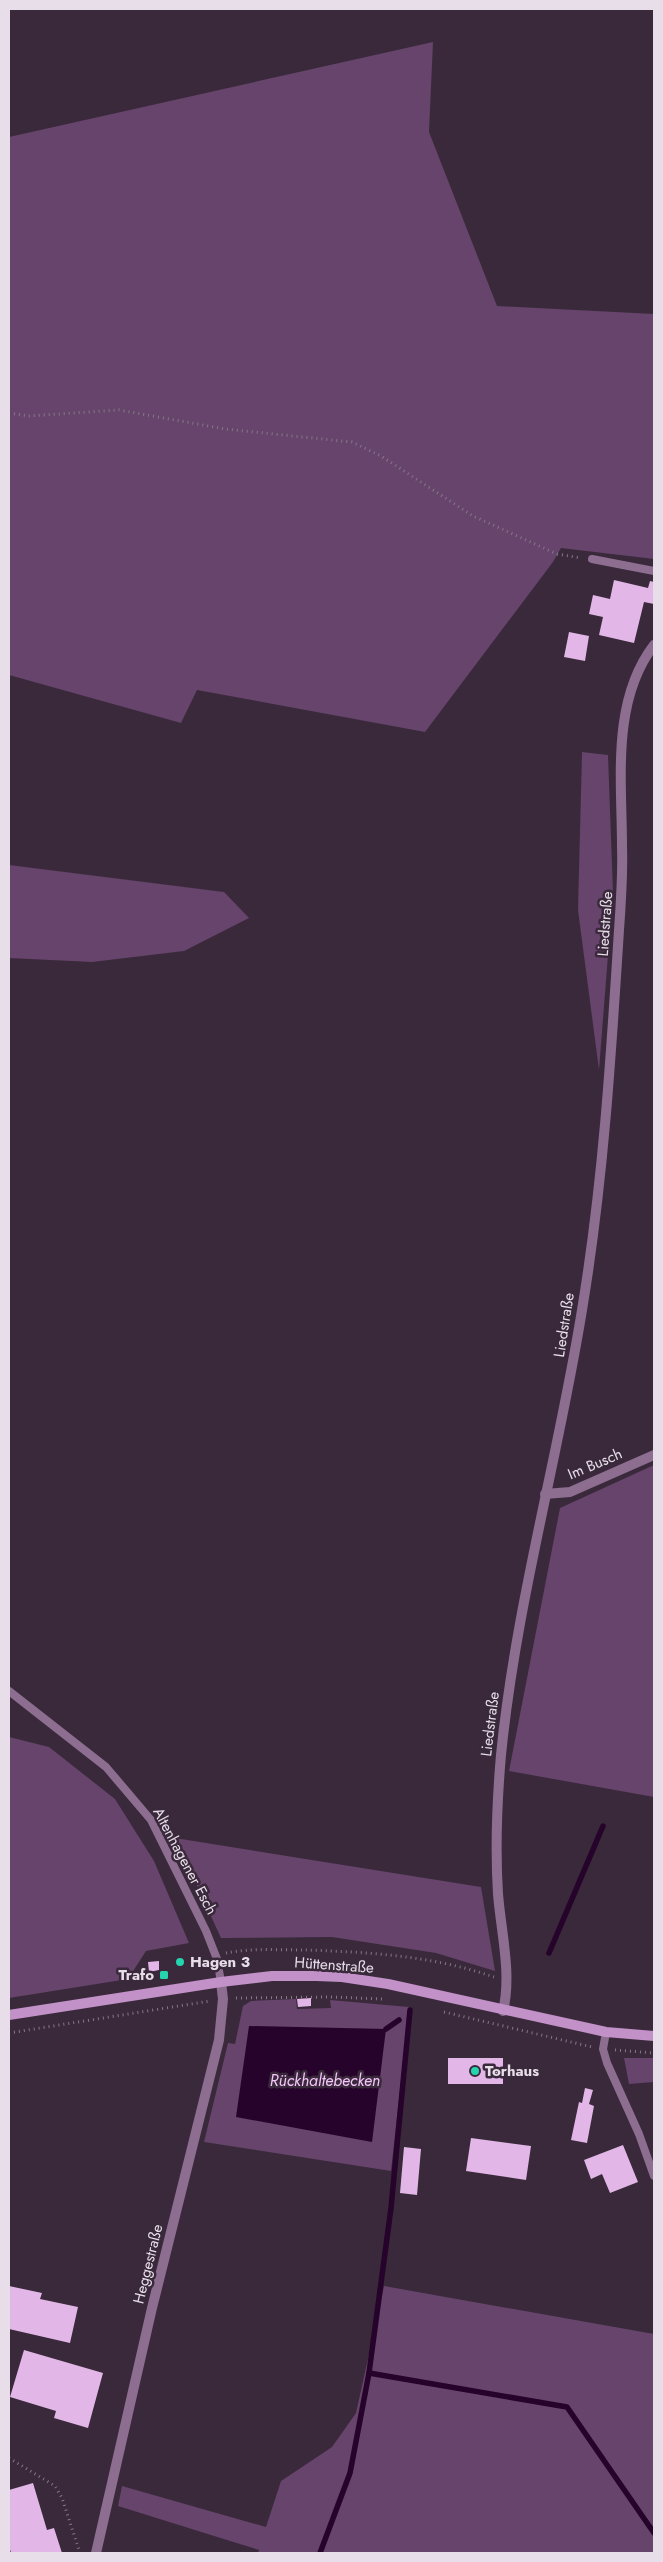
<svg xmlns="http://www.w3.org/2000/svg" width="663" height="2562" font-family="Jost,sans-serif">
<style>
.green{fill:#66446b}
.water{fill:#25032a}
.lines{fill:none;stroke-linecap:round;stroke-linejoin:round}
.stream{stroke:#25032a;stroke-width:5.5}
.building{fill:#e2b7e7}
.path{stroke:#857887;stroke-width:3;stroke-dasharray:1 4;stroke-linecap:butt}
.service{stroke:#8d6e91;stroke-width:8}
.minor{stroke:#8d6e91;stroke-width:10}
.secondary{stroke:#c291c8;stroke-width:10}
.poi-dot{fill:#24d5af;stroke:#39293b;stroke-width:2}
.labels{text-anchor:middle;stroke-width:5;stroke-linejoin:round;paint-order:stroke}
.street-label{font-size:15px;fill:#e8dee9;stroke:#39293b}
.poi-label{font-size:15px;font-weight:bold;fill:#e8dee9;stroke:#39293b;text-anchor:start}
.water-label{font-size:16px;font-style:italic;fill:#f4c4fa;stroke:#39293b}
</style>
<rect width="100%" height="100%" fill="#39293b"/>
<g class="green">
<polygon points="433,42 429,132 497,306 654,314 654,559 561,548 553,562 425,732 197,690 181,723 9,675 9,137"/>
<polygon points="582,752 608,755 613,892 599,1070 578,910"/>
<polygon points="9,865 224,892 249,918 184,951 92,962 9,958"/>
<polygon points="654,1465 654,1797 509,1771 560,1508"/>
<polygon points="9,1737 49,1747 115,1799 154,1861 189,1943 146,1951 128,1979 9,1998"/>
<polygon points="175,1838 481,1887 495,1971 436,1953 332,1937 221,1938"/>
<polygon points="296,1999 297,2009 331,2008 330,2000 409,2007 391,2171 204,2142 228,2043 235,2044 243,2006 251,2001"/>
<polygon points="624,2058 654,2058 654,2082 629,2084"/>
<polygon points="384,2286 654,2334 654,2553 258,2553 259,2550 118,2506 122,2486 266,2527 281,2481 332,2447 356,2413"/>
</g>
<polygon class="water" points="249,2026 386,2029 372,2142 236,2117"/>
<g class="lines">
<g class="stream">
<polyline points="549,1953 603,1826"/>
<polyline points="386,2029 399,2020"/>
<polyline points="369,2373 567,2407 654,2533"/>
<polyline points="320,2553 350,2473 369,2373 391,2208 410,2010"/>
</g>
</g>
<g class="building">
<polygon points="614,580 648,588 650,581 654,582 654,604 644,602 634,643 599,635 603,617 589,614 593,595 610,599"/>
<polygon points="569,632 589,636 585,661 564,657"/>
<polygon points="159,1961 159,1970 149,1972 148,1962"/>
<polygon points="311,1998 311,2006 298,2007 297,1999"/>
<rect x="448" y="2058" width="55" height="26"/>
<polygon points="585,2088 593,2090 589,2104 594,2106 587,2143 571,2140 579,2102 582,2103"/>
<polygon points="471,2138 531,2146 526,2180 466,2171"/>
<polygon points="623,2145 638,2182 610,2193 602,2174 591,2179 584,2160"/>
<polygon points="404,2147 421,2149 417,2195 400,2193"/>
<polygon points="9,2286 42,2293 40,2299 78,2307 70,2343 9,2329"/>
<polygon points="24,2350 103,2373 88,2428 54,2418 56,2411 10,2397"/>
<polygon points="33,2483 47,2530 54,2528 62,2553 11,2553 9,2546 9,2490"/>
</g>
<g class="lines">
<g class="path">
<polyline points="9,413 28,416 119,410 225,429 352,442 381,456 473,516 557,554 581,558"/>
<path d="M226 1953C251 1948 280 1950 306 1950 369 1952 434 1956 494 1977"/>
<polyline points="236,1998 332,1997 382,1999"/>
<polyline points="444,2012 592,2047"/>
<polyline points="9,2033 210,2001"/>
<polyline points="615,2050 654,2053"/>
<polyline points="9,2458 55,2486 62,2498 80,2553"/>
</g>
<g class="service">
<polyline points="592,559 654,571"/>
<polyline points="9,1691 106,1767 151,1820 206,1931 217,1959 221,1982"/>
<polyline points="606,2032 603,2049 607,2063 639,2134 654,2176"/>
</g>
<g class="minor">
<polyline points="545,1494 570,1492 654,1455"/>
<path d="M503 2011C512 1974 501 1932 498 1894 495 1847 497 1801 501 1755 516 1604 558 1459 582 1310 603 1184 611 1057 619 930 621 902 623 874 622 847 622 780 611 701 654 645"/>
<polyline points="96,2553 152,2308 219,2040 223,1999 221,1982"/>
</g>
<polyline class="secondary" points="9,2015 221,1982 272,1976 316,1976 342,1977 388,1984 606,2032 654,2036"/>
</g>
<g class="poi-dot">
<circle cx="180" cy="1962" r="5"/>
<rect x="159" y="1970" width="10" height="10" rx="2.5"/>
<circle cx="475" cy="2071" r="5"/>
</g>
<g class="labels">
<g class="street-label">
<text transform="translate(605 924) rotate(-86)" y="5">Liedstraße</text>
<text transform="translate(564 1325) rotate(-81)" y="5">Liedstraße</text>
<text transform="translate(595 1464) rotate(-23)" y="5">Im Busch</text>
<text transform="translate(490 1724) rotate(-83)" y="5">Liedstraße</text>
<text transform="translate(185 1861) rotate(62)" y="5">Altenhagener Esch</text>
<text transform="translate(334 1965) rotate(4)" y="5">Hüttenstraße</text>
<text transform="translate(148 2264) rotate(-76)" y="5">Heggestraße</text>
</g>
<g class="poi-label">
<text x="190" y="1967">Hagen 3</text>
<text x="154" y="1980" text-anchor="end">Trafo</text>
<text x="485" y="2076">Torhaus</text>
</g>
<g class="water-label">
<text x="325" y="2086">Rückhaltebecken</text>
</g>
</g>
<rect width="663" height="2562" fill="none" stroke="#e8dee9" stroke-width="20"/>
</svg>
